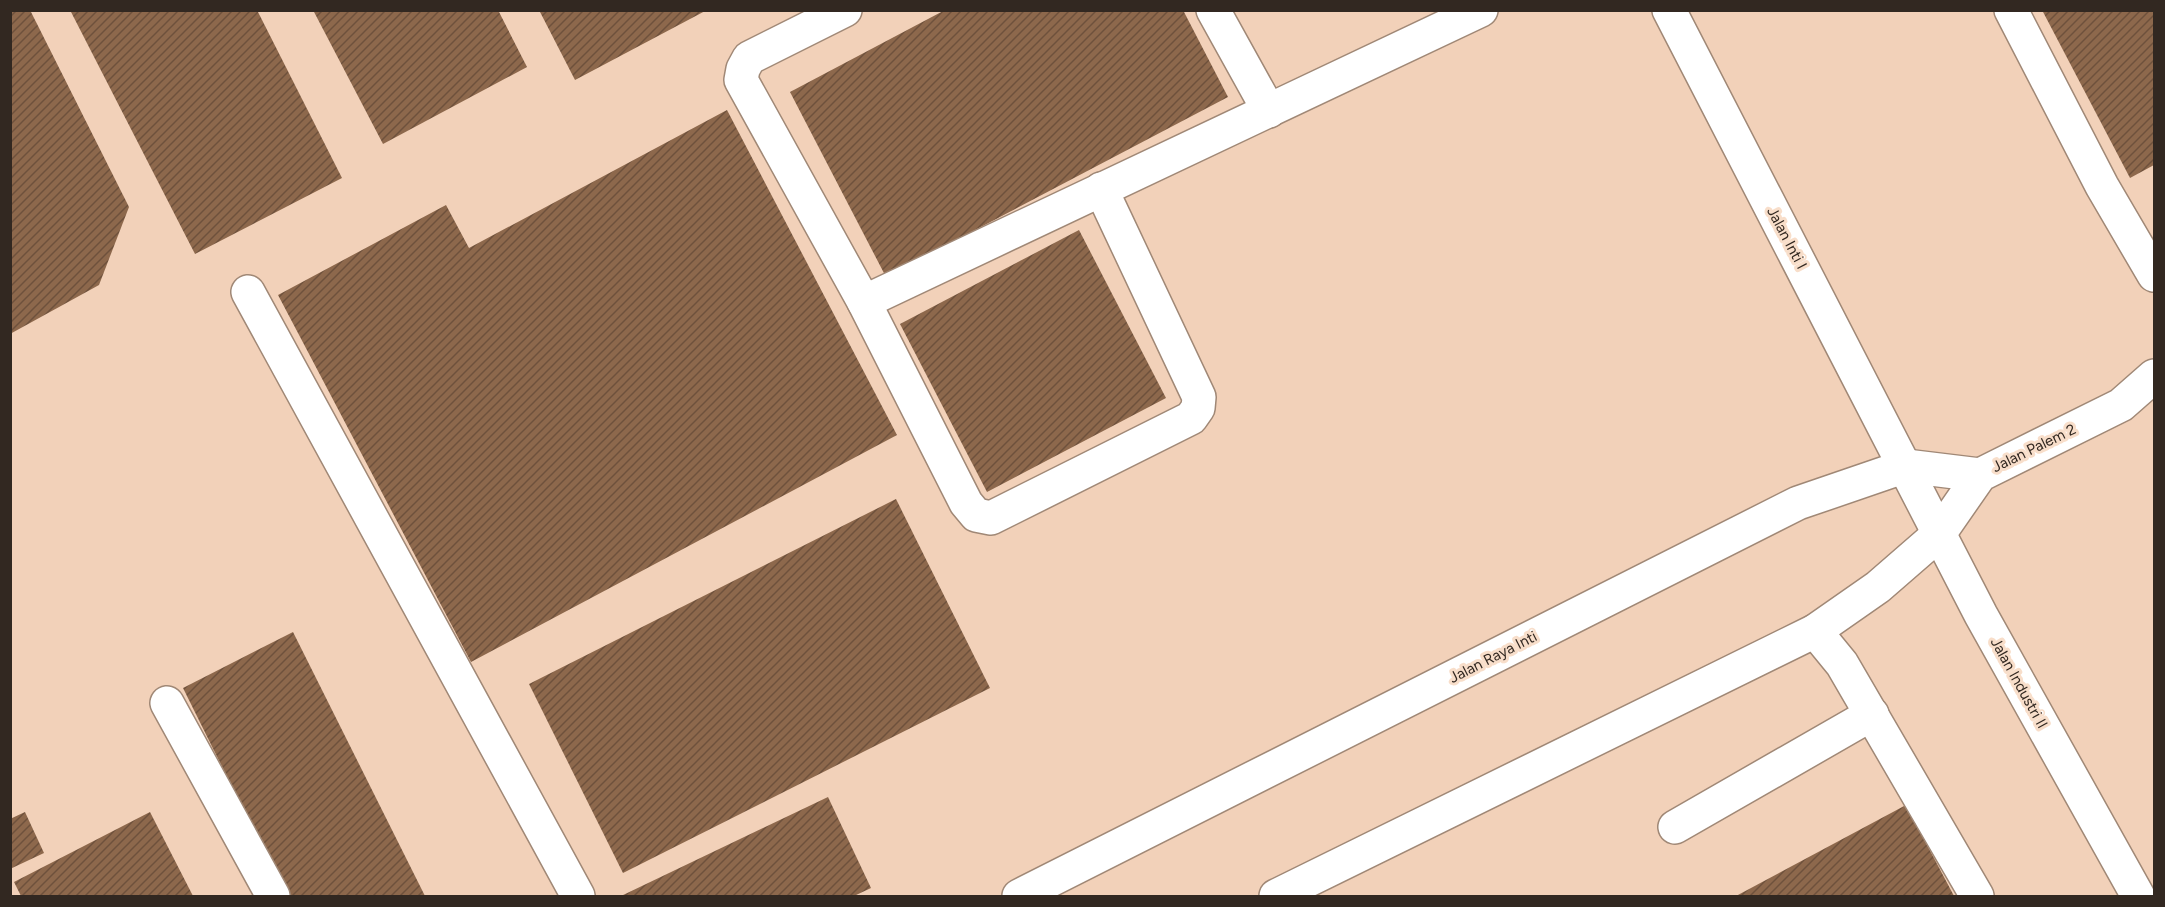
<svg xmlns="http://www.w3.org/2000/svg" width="2165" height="907" font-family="Figtree,sans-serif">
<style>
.built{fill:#f2d1b9}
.building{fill:url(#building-hatch)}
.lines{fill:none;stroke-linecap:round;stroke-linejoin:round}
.minor-casing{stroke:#a08876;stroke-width:36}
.minor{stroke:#fff;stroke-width:33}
.labels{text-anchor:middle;stroke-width:6;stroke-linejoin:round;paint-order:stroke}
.street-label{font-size:15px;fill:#322821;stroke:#f8deca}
</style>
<defs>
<pattern id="building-hatch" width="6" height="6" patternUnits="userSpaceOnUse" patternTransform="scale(1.5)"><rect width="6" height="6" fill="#8d684c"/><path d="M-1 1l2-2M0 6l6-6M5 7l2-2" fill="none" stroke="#6e513c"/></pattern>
</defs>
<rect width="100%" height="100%" fill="#f8deca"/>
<polygon class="built" points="10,11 2154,11 2154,896 11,896"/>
<g class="building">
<polygon points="10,10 30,10 129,207 99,285 10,334"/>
<polygon points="70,10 257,10 342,178 195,254"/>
<polygon points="313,10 498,10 527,67 383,144"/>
<polygon points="539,10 707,10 575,80"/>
<polygon points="945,10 1183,10 1228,97 886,277 790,92"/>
<polygon points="2042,10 2154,10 2154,165 2130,178"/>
<polygon points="727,110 897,435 471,662 278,295 446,205 469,248"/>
<polygon points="1079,230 1166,398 987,492 900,324"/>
<polygon points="896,499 990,688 623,873 529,684"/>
<polygon points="293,632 425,896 286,896 183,688"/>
<polygon points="828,797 871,888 854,896 621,896"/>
<polygon points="1906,805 1954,896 1736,896"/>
<polygon points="25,812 44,853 10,869 10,819"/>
<polygon points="150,812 193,896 21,896 14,882"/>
</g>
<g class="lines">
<defs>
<g id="minor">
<polyline points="845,10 749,58 743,69 741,80 864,302 966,503 976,515 991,518 1191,418 1198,408 1199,397 1101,189"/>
<polyline points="1213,10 1269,111"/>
<polyline points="1669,10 1981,615 2138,896"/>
<polyline points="2011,10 2102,186 2154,275"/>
<polyline points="248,292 578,896"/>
<polyline points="864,302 1481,10"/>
<polyline points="1815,631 1842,664 1977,896"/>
<polyline points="167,703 273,896"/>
<polyline points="1675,827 1872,714"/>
<polyline points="1019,896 1798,503 1906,466 1980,475"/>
<polyline points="1276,896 1815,631 1878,587 1939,534 1980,475 2121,405 2154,376"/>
</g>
</defs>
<use href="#minor" class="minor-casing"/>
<use href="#minor" class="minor"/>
</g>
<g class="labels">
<g class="street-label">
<text transform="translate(1787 238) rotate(62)" y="5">Jalan Inti I</text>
<text transform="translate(2034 448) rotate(-26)" y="5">Jalan Palem 2</text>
<text transform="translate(1493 657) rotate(-27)" y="5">Jalan Raya Inti</text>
<text transform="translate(2019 683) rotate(61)" y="5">Jalan Industri II</text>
</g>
</g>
<rect width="2165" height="907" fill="none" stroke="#322821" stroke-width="24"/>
</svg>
